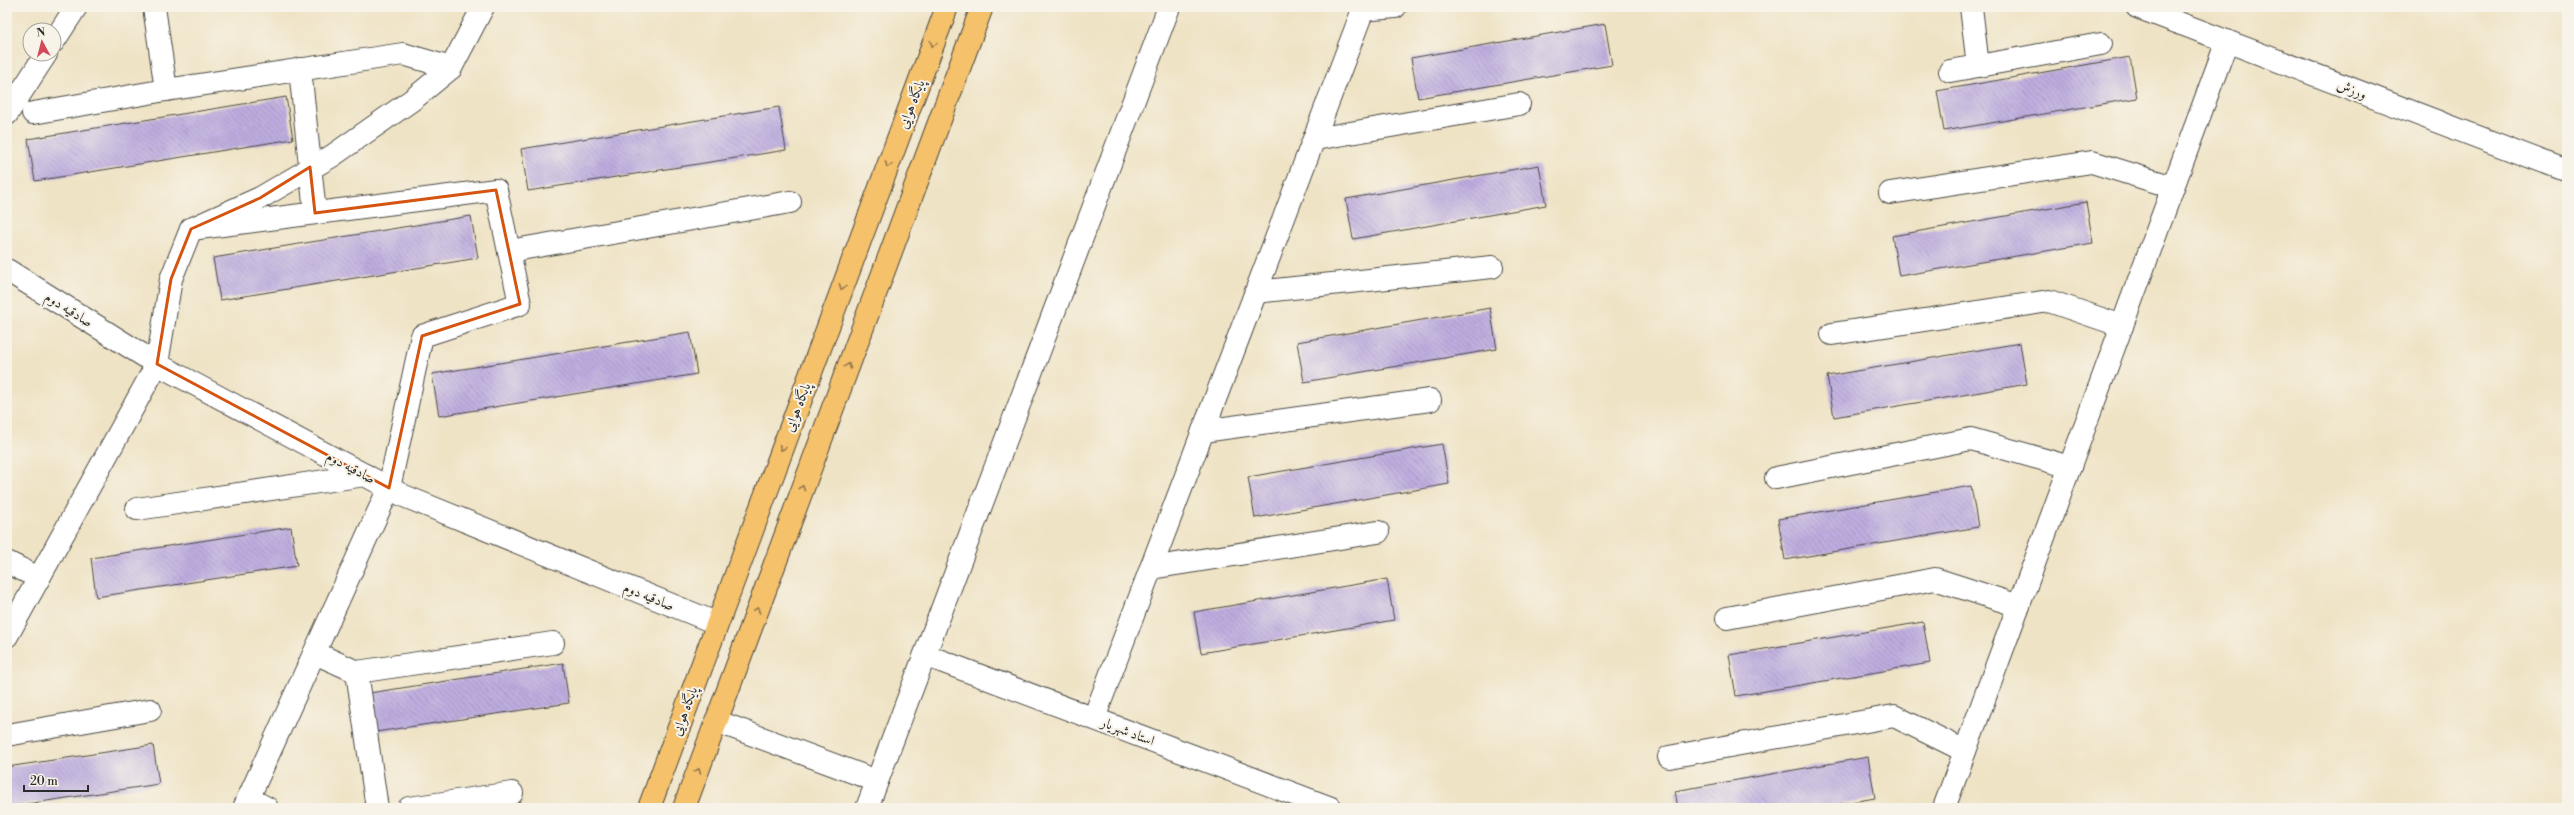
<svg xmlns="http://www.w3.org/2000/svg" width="2574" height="815" font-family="'Libre Bodoni',Amiri,serif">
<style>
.building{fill:url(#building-back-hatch)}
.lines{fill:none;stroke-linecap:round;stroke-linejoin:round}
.minor-casing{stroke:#484742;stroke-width:24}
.major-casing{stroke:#484742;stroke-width:24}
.minor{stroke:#fff;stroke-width:22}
.major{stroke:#f5c16b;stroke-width:22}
.oneway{stroke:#90764b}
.marked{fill:none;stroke:#d5540f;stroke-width:3;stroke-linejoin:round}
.labels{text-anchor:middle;stroke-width:4;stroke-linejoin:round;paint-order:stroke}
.street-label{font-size:14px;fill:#2b2b2b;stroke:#f7f3e8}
</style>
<defs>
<pattern id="building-back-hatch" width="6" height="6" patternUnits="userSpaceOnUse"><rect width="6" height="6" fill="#beade0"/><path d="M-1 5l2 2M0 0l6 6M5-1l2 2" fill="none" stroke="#9b8db6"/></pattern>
</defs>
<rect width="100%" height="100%" fill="#f7f3e8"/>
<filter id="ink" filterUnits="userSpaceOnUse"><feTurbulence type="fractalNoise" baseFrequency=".025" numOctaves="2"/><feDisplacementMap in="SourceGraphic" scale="8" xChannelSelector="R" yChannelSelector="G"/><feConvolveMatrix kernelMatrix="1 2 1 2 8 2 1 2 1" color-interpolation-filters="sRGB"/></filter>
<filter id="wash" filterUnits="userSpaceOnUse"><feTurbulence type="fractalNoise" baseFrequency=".012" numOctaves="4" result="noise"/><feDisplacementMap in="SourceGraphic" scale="16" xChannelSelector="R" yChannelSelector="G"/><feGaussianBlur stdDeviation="0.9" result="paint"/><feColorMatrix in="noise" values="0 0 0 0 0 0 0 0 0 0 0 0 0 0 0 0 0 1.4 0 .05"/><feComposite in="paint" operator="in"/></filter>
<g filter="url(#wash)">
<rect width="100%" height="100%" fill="#efe3c5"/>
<g id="blocks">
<g class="building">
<polygon points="1605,24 1612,65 1418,98 1411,58"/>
<polygon points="2130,57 2137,98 1944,131 1937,91"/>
<polygon points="286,97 293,139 35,181 28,139"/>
<polygon points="779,107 786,150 528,191 521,149"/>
<polygon points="1539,165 1546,205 1353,239 1346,199"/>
<polygon points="2086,202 2093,243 1899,276 1892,236"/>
<polygon points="471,216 478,258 220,300 213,258"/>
<polygon points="1490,308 1497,349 1304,382 1297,342"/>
<polygon points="690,332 697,374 439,416 432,374"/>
<polygon points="2020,343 2027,384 1834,417 1827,376"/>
<polygon points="1442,444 1449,484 1255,518 1248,477"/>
<polygon points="1971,486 1978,527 1785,560 1778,519"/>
<polygon points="291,527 297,566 96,597 91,558"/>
<polygon points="1387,579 1394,620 1201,653 1194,612"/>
<polygon points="1923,622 1930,663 1736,696 1729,655"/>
<polygon points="563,663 569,703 369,733 363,694"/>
<polygon points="153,745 159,784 7,807 7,767"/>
<polygon points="1868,757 1875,798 1817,808 1678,808 1675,791"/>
</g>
</g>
</g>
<g filter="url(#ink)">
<use href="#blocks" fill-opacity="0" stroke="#484742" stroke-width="1"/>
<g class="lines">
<defs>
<g id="minor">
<polyline points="154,7 166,90"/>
<polyline points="1971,7 1978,66"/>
<polyline points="2137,7 2567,171"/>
<polyline points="1363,10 1395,7"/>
<polyline points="54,41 76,7"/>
<polyline points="300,69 315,213"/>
<polyline points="1950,71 2101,44"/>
<polyline points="33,113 166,90 403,54 451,68"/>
<polyline points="7,114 46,54"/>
<polyline points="1315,139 1519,104"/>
<polyline points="1890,193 2092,162 2173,187"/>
<polyline points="191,229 496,190 520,304 422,336 389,488 244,808"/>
<polyline points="509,251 790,202"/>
<polyline points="7,270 157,364 404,496 716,623"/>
<polyline points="1256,292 1492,267"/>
<polyline points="1832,334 2049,301 2122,326"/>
<polyline points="1203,431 1430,400"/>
<polyline points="1776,478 1971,439 2070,467"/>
<polyline points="137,509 365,475"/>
<polyline points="7,562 39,578"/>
<polyline points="1151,568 1378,532"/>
<polyline points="1727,618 1935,579 2019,606"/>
<polyline points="7,636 157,364 171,279 191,229 260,198 332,156 412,100 451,68 483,7"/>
<polyline points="315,653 357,672 553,643"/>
<polyline points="925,655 1331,808"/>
<polyline points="357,672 377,808"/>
<polyline points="1094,718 1364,7"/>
<polyline points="716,721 877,781"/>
<polyline points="7,735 150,710"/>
<polyline points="1669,757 1894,716 1965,751"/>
<polyline points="248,798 267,808"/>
<polyline points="409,808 512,793"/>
<polyline points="867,808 1169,7"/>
<polyline points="1944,808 2227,41"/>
</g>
<g id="major">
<polyline points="649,808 947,7"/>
<polyline points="684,808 982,7"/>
</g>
</defs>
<use href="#minor" class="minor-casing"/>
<use href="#major" class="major-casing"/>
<use href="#minor" class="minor"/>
<use href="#major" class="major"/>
</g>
<defs><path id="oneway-chevron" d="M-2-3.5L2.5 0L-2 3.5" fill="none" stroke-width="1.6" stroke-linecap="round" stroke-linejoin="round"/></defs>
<g class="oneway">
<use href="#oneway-chevron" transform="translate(933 44) rotate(111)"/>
<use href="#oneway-chevron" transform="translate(888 165) rotate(111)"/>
<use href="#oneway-chevron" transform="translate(842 287) rotate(111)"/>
<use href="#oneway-chevron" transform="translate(848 366) rotate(-70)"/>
<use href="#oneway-chevron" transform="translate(782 448) rotate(111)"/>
<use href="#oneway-chevron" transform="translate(802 488) rotate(-70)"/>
<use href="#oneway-chevron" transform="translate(757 610) rotate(-70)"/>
<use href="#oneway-chevron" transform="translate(698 771) rotate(-70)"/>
</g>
</g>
<path class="marked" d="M310 167 315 213 496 190 520 304 422 336 389 488 157 364 171 279 191 229 260 198Z"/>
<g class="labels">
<g class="street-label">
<text transform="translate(2352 89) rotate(21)" y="5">ورزش</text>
<text transform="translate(911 104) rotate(-69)" y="5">پایگاه هوایی</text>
<text transform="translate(69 309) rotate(32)" y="5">صادقیه دوم</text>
<text transform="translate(797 407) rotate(-69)" y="5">پایگاه هوایی</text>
<text transform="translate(351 467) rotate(28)" y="5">صادقیه دوم</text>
<text transform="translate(649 596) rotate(22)" y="5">صادقیه دوم</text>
<text transform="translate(684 711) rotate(-70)" y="5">پایگاه هوایی</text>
<text transform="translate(1128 731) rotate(21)" y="5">استاد شهریار</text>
</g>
</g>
<rect width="2574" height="815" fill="none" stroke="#f7f3e8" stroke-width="24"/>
<g transform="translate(42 42) rotate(353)"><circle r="19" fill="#f7f3e8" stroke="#a5a39c"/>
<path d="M0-3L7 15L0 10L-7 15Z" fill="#d1495b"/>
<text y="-6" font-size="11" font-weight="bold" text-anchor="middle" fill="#2b2b2b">N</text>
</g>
<path d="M24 785v6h64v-6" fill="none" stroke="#2b2b2b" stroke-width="2"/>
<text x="30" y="785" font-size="12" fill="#2b2b2b" stroke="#f7f3e8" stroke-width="3" paint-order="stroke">20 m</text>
</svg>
